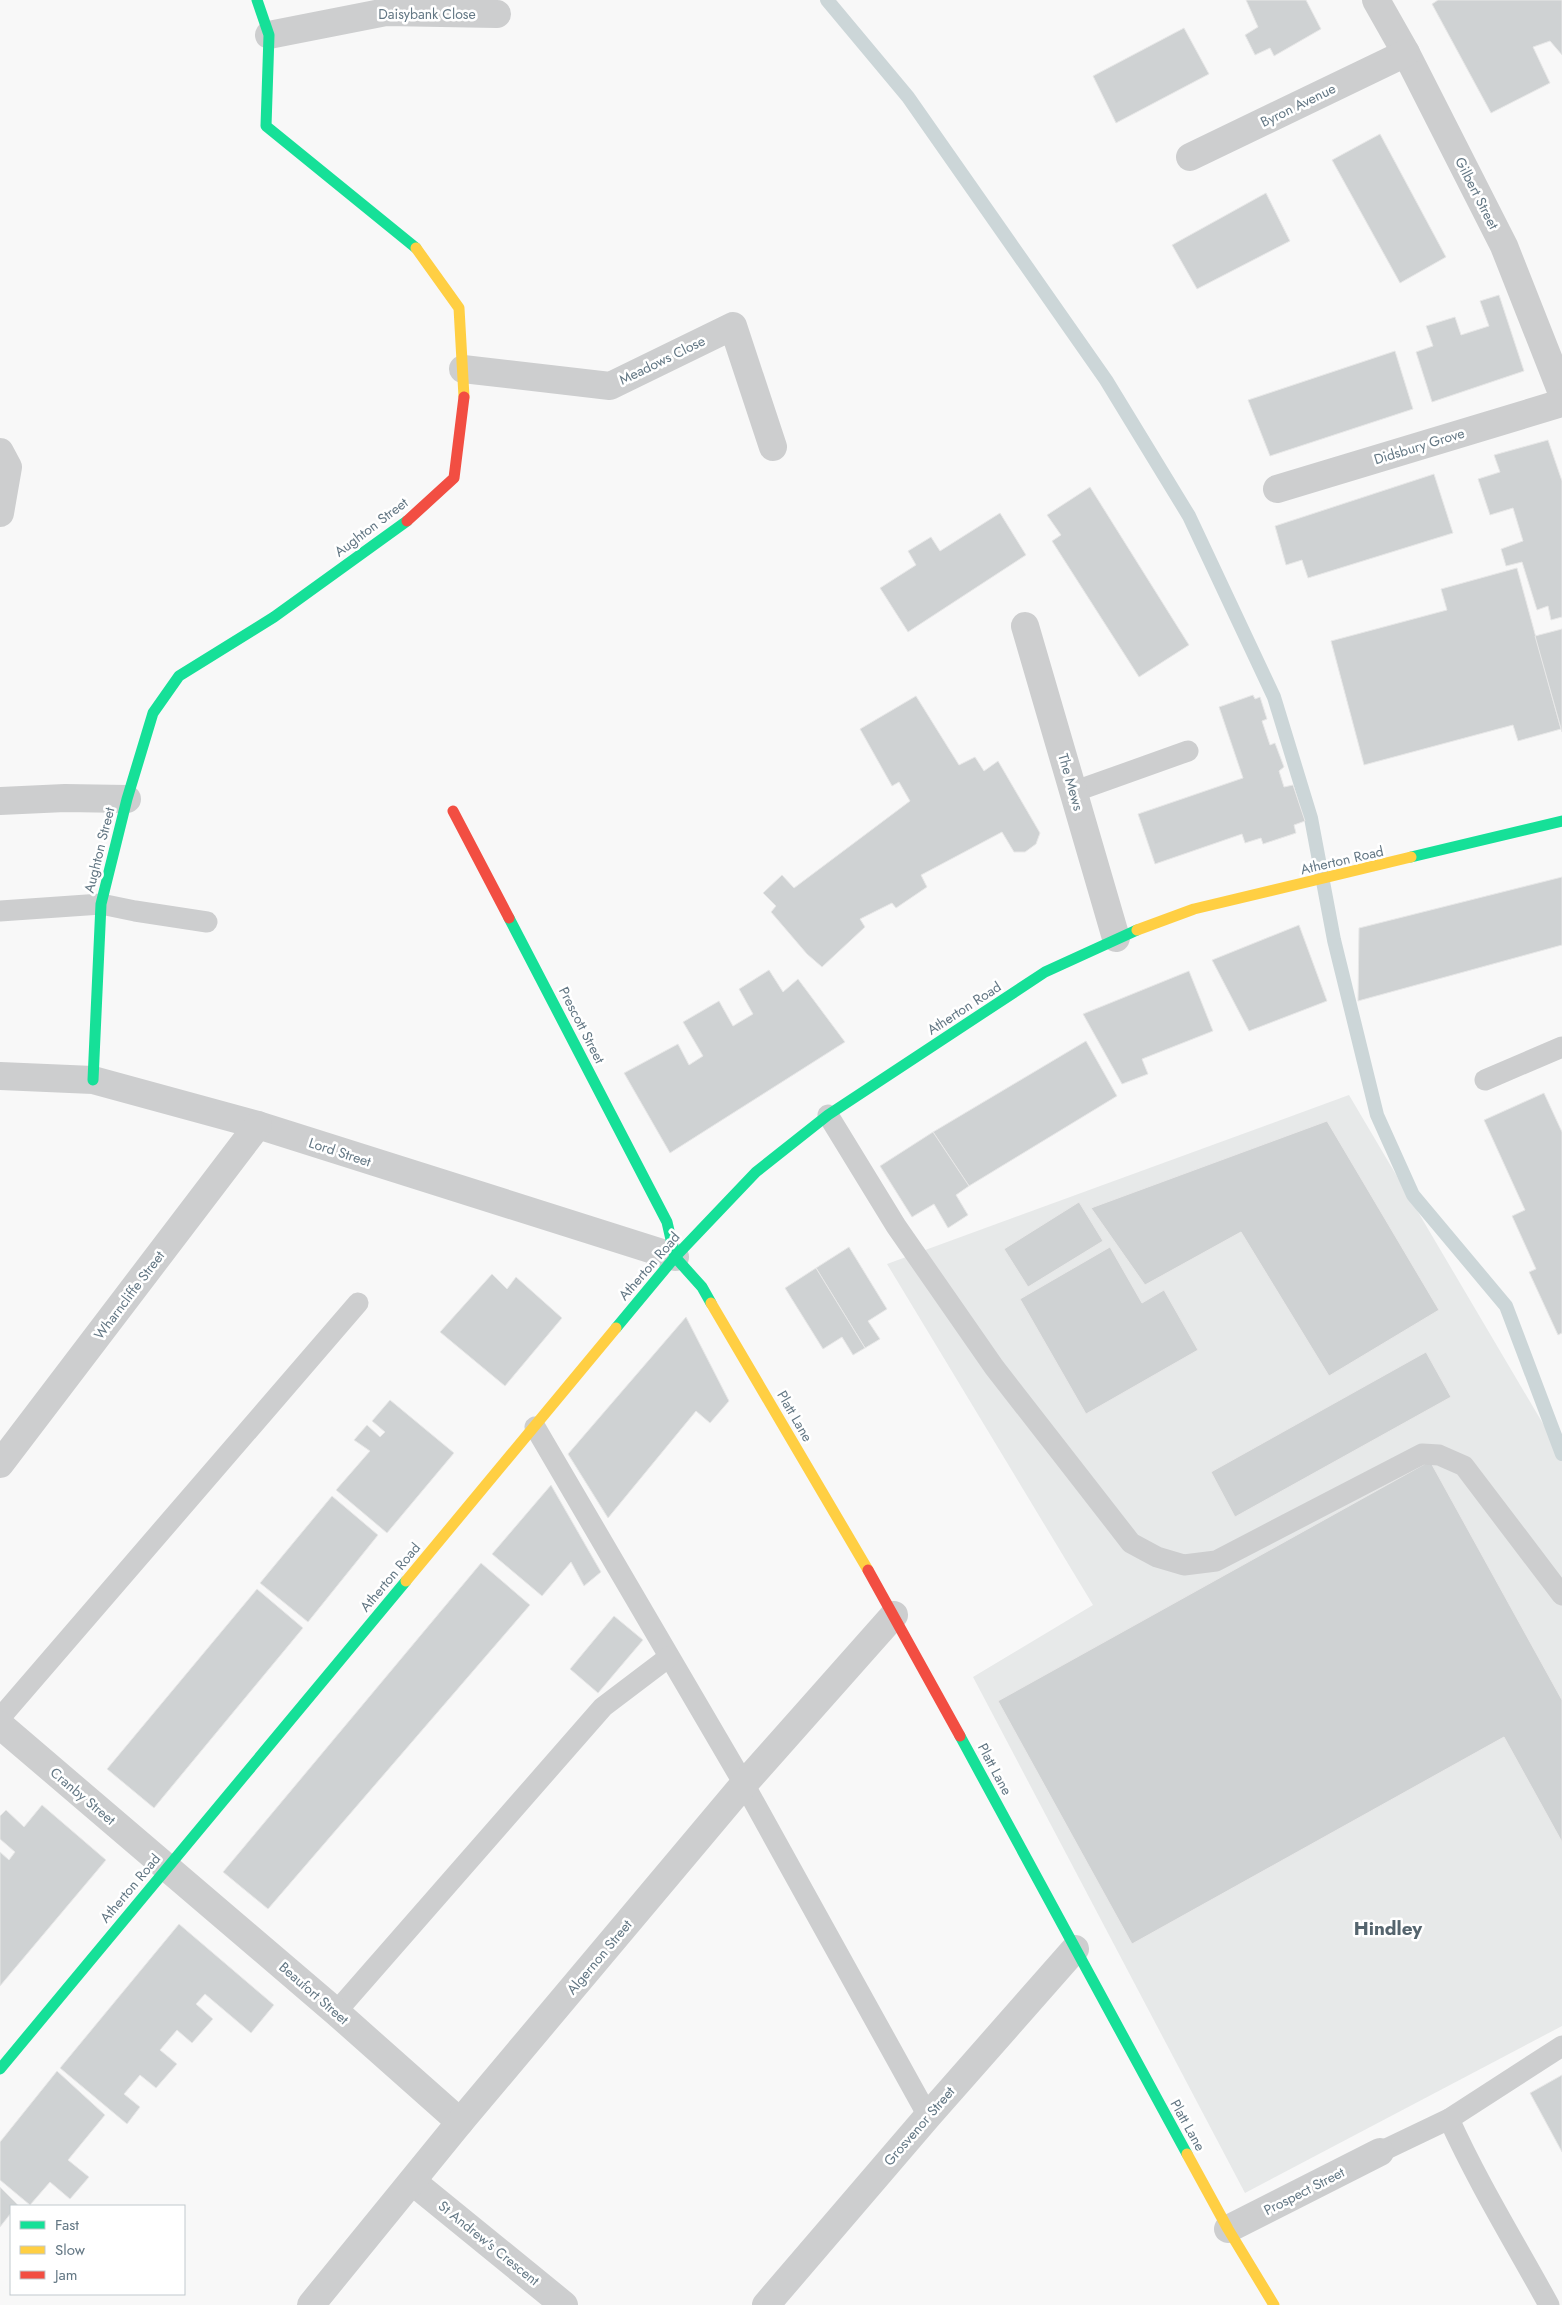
<svg xmlns="http://www.w3.org/2000/svg" width="1562" height="2305" font-family="Jost,sans-serif">
<style>
.built{fill:#e7e9e9}
.lines{fill:none;stroke-linecap:round;stroke-linejoin:round}
.stream{stroke:#ccd6d8;stroke-width:14}
.building{fill:#cfd2d3;stroke:#e8e8e8}
.lane{stroke:#cdcecf;stroke-width:21}
.street{stroke:#cdcecf;stroke-width:28}
.fast{stroke:#16e098;stroke-width:11}
.slow{stroke:#ffcf43;stroke-width:11}
.jam{stroke:#f24e42;stroke-width:11}
.labels{text-anchor:middle;stroke-width:5;stroke-linejoin:round;paint-order:stroke}
.street-label{font-size:14px;fill:#637784;stroke:#fff}
.district-label{font-size:19px;font-weight:bold;fill:#55656e;stroke:#fff}
</style>
<rect width="100%" height="100%" fill="#f8f8f8"/>
<polygon class="built" points="1349,1095 1562,1456 1562,2026 1245,2193 973,1677 1093,1605 887,1264"/>
<g class="lines">
<polyline class="stream" points="827,0 908,97 1106,380 1189,516 1274,697 1311,818 1334,940 1377,1115 1413,1195 1506,1306 1562,1454"/>
</g>
<g class="building">
<polygon points="1246,0 1306,0 1321,29 1274,56 1270,48 1255,55 1245,35 1258,27"/>
<polygon points="1438,0 1562,0 1562,55 1550,41 1533,47 1550,83 1491,113 1432,4"/>
<polygon points="1184,28 1209,74 1116,123 1093,76"/>
<polygon points="1380,134 1446,257 1400,283 1332,160"/>
<polygon points="1266,193 1290,241 1197,289 1172,245"/>
<polygon points="1499,295 1524,371 1432,402 1416,352 1433,346 1426,326 1455,317 1461,335 1489,326 1480,301"/>
<polygon points="1395,351 1413,409 1270,456 1248,400"/>
<polygon points="1548,440 1562,481 1562,617 1551,620 1548,606 1537,610 1522,562 1506,566 1501,549 1523,541 1513,508 1490,515 1478,479 1500,472 1494,455"/>
<polygon points="1434,474 1453,533 1308,578 1302,560 1286,565 1275,526"/>
<polygon points="1090,487 1189,645 1139,677 1052,541 1061,535 1047,515"/>
<polygon points="1000,513 1026,555 908,632 880,588 916,565 908,551 931,537 940,551"/>
<polygon points="1517,568 1561,729 1518,741 1513,725 1364,765 1331,641 1447,610 1441,589"/>
<polygon points="1562,629 1562,732 1535,636"/>
<polygon points="1253,695 1255,699 1260,697 1267,719 1262,721 1270,745 1275,743 1284,767 1279,771 1284,787 1293,785 1305,821 1294,825 1296,833 1263,844 1261,838 1245,843 1242,834 1155,864 1138,814 1243,778 1219,707"/>
<polygon points="916,696 959,765 975,757 984,771 998,761 1040,833 1036,844 1025,852 1014,852 1002,832 921,875 927,887 896,908 892,903 860,919 865,927 822,967 807,954 771,912 776,906 763,893 782,875 794,888 910,801 899,782 892,786 860,729"/>
<polygon points="1562,877 1562,945 1358,1001 1359,928"/>
<polygon points="1299,925 1327,1001 1249,1031 1212,960"/>
<polygon points="769,970 783,992 798,979 845,1042 670,1153 624,1073 678,1044 689,1065 703,1056 683,1022 719,1001 733,1026 753,1014 739,989"/>
<polygon points="1189,971 1213,1031 1142,1059 1148,1074 1122,1084 1083,1014"/>
<polygon points="1086,1041 1117,1096 969,1186 933,1132"/>
<polygon points="1544,1093 1562,1132 1562,1333 1558,1335 1529,1272 1536,1269 1512,1216 1525,1210 1484,1120"/>
<polygon points="1327,1121 1439,1310 1329,1376 1241,1232 1145,1285 1091,1208"/>
<polygon points="933,1132 969,1186 956,1195 968,1215 948,1228 934,1204 912,1217 880,1166"/>
<polygon points="1079,1202 1103,1241 1028,1287 1004,1249"/>
<polygon points="849,1247 887,1309 868,1321 880,1339 865,1348 816,1268"/>
<polygon points="1110,1247 1142,1303 1164,1290 1198,1350 1086,1414 1020,1299"/>
<polygon points="816,1268 865,1348 853,1355 842,1337 823,1349 785,1288"/>
<polygon points="492,1274 507,1289 516,1277 562,1318 505,1386 440,1332"/>
<polygon points="686,1317 729,1401 710,1423 696,1411 608,1518 568,1454"/>
<polygon points="1426,1352 1451,1397 1235,1517 1211,1472"/>
<polygon points="390,1400 454,1453 387,1533 336,1490 370,1451 354,1440 367,1425 380,1437 385,1432 372,1421"/>
<polygon points="1430,1461 1562,1700 1562,1842 1504,1737 1132,1944 998,1701"/>
<polygon points="551,1485 601,1572 584,1586 571,1562 542,1596 492,1554"/>
<polygon points="332,1496 378,1535 308,1622 260,1583"/>
<polygon points="481,1563 530,1605 268,1909 223,1872"/>
<polygon points="257,1589 303,1628 154,1808 107,1769"/>
<polygon points="614,1616 643,1640 598,1693 570,1669"/>
<polygon points="42,1805 106,1860 0,1986 0,1852 9,1860 15,1852 0,1839 0,1816 6,1810 24,1827"/>
<polygon points="179,1924 274,2005 251,2033 205,1994 196,2004 213,2019 192,2043 177,2030 160,2050 177,2064 156,2088 140,2075 124,2094 140,2107 127,2124 60,2068"/>
<polygon points="57,2071 105,2115 68,2160 89,2177 70,2199 50,2182 30,2205 0,2180 0,2142"/>
<polygon points="1562,2075 1562,2152 1530,2093"/>
<polygon points="0,2187 18,2205 11,2206 11,2213 0,2227"/>
</g>
<g class="lines">
<g class="lane">
<polyline points="1073,792 1188,751"/>
<polyline points="0,911 101,904 135,911 207,922"/>
<polyline points="1485,1080 1562,1047"/>
<polyline points="828,1115 896,1226 994,1367 1131,1543 1157,1557 1184,1565 1216,1561 1422,1454 1439,1455 1464,1466 1562,1595"/>
<polyline points="535,1427 744,1784 928,2116"/>
<polyline points="0,1718 358,1303"/>
<polyline points="336,2012 603,1707 669,1657"/>
<path d="M1449 2119C1478 2183 1515 2243 1549 2305"/>
<polyline points="1380,2152 1449,2119 1562,2046"/>
</g>
<g class="street">
<polyline points="1376,0 1406,53 1504,246 1562,393"/>
<polyline points="269,35 386,12 497,14"/>
<polyline points="1190,157 1406,53"/>
<polyline points="463,369 610,386 733,326 773,447"/>
<polyline points="0,452 8,467 0,513"/>
<polyline points="1277,489 1562,403"/>
<polyline points="1025,626 1116,938"/>
<polyline points="0,801 65,798 127,799"/>
<polyline points="0,1076 93,1080 258,1125 675,1257"/>
<polyline points="0,1464 258,1125"/>
<polyline points="0,1725 336,2012 460,2122"/>
<polyline points="413,2182 564,2305"/>
<polyline points="1228,2229 1380,2152"/>
<polyline points="311,2305 460,2122 744,1784 894,1615"/>
<polyline points="766,2305 928,2116 1075,1949"/>
</g>
<g class="fast">
<polyline points="257,0 269,35 266,126 416,248"/>
<polyline points="1411,857 1562,821"/>
<polyline points="509,918 667,1222 675,1257 702,1287 711,1303"/>
<polyline points="93,1080 101,904 127,799 153,713 179,676 274,617 407,521"/>
<polyline points="616,1328 675,1257 756,1172 828,1115 1045,972 1137,930"/>
<polyline points="960,1736 1187,2154"/>
<polyline points="0,2069 406,1581"/>
</g>
<g class="slow">
<polyline points="416,248 459,308 464,397"/>
<polyline points="1137,930 1194,909 1411,857"/>
<polyline points="711,1303 868,1570"/>
<polyline points="406,1581 616,1328"/>
<polyline points="1187,2154 1228,2229 1274,2305"/>
</g>
<g class="jam">
<polyline points="407,521 454,478 464,397"/>
<polyline points="453,811 509,918"/>
<polyline points="868,1570 960,1736"/>
</g>
</g>
<g class="labels">
<g class="street-label">
<text x="427" y="19">Daisybank Close</text>
<text transform="translate(1298 105) rotate(-26)" y="5">Byron Avenue</text>
<text transform="translate(1477 193) rotate(63)" y="5">Gilbert Street</text>
<text transform="translate(662 360) rotate(-26)" y="5">Meadows Close</text>
<text transform="translate(1419 446) rotate(-17)" y="5">Didsbury Grove</text>
<text transform="translate(371 527) rotate(-37)" y="5">Aughton Street</text>
<text transform="translate(1071 782) rotate(74)" y="5">The Mews</text>
<text transform="translate(99 850) rotate(-76)" y="5">Aughton Street</text>
<text transform="translate(1342 860) rotate(-13)" y="5">Atherton Road</text>
<text transform="translate(964 1008) rotate(-33)" y="5">Atherton Road</text>
<text transform="translate(582 1025) rotate(63)" y="5">Prescott Street</text>
<text transform="translate(340 1152) rotate(18)" y="5">Lord Street</text>
<text transform="translate(649 1266) rotate(-49)" y="5">Atherton Road</text>
<text transform="translate(129 1295) rotate(-53)" y="5">Wharncliffe Street</text>
<text transform="translate(795 1416) rotate(60)" y="5">Platt Lane</text>
<text transform="translate(390 1577) rotate(-50)" y="5">Atherton Road</text>
<text transform="translate(995 1769) rotate(62)" y="5">Platt Lane</text>
<text transform="translate(83 1796) rotate(40)" y="5">Cranby Street</text>
<text transform="translate(130 1888) rotate(-50)" y="5">Atherton Road</text>
<text transform="translate(599 1957) rotate(-50)" y="5">Algernon Street</text>
<text transform="translate(314 1993) rotate(41)" y="5">Beaufort Street</text>
<text transform="translate(1188 2125) rotate(61)" y="5">Platt Lane</text>
<text transform="translate(919 2126) rotate(-49)" y="5">Grosvenor Street</text>
<text transform="translate(1304 2191) rotate(-27)" y="5">Prospect Street</text>
<text transform="translate(489 2243) rotate(39)" y="5">St Andrew's Crescent</text>
</g>
<g class="district-label">
<text x="1388" y="1935">Hindley</text>
</g>
</g>
<rect x="10" y="2205" width="175" height="90" fill="#ffffff" stroke="#c1c9ce"/>
<rect x="20" y="2221" width="25" height="8" fill="#16e098" stroke="#c1c9ce"/>
<text x="55" y="2230" font-size="15" fill="#637784">Fast</text>
<rect x="20" y="2246" width="25" height="8" fill="#ffcf43" stroke="#c1c9ce"/>
<text x="55" y="2255" font-size="15" fill="#637784">Slow</text>
<rect x="20" y="2271" width="25" height="8" fill="#f24e42" stroke="#c1c9ce"/>
<text x="55" y="2280" font-size="15" fill="#637784">Jam</text>
</svg>
